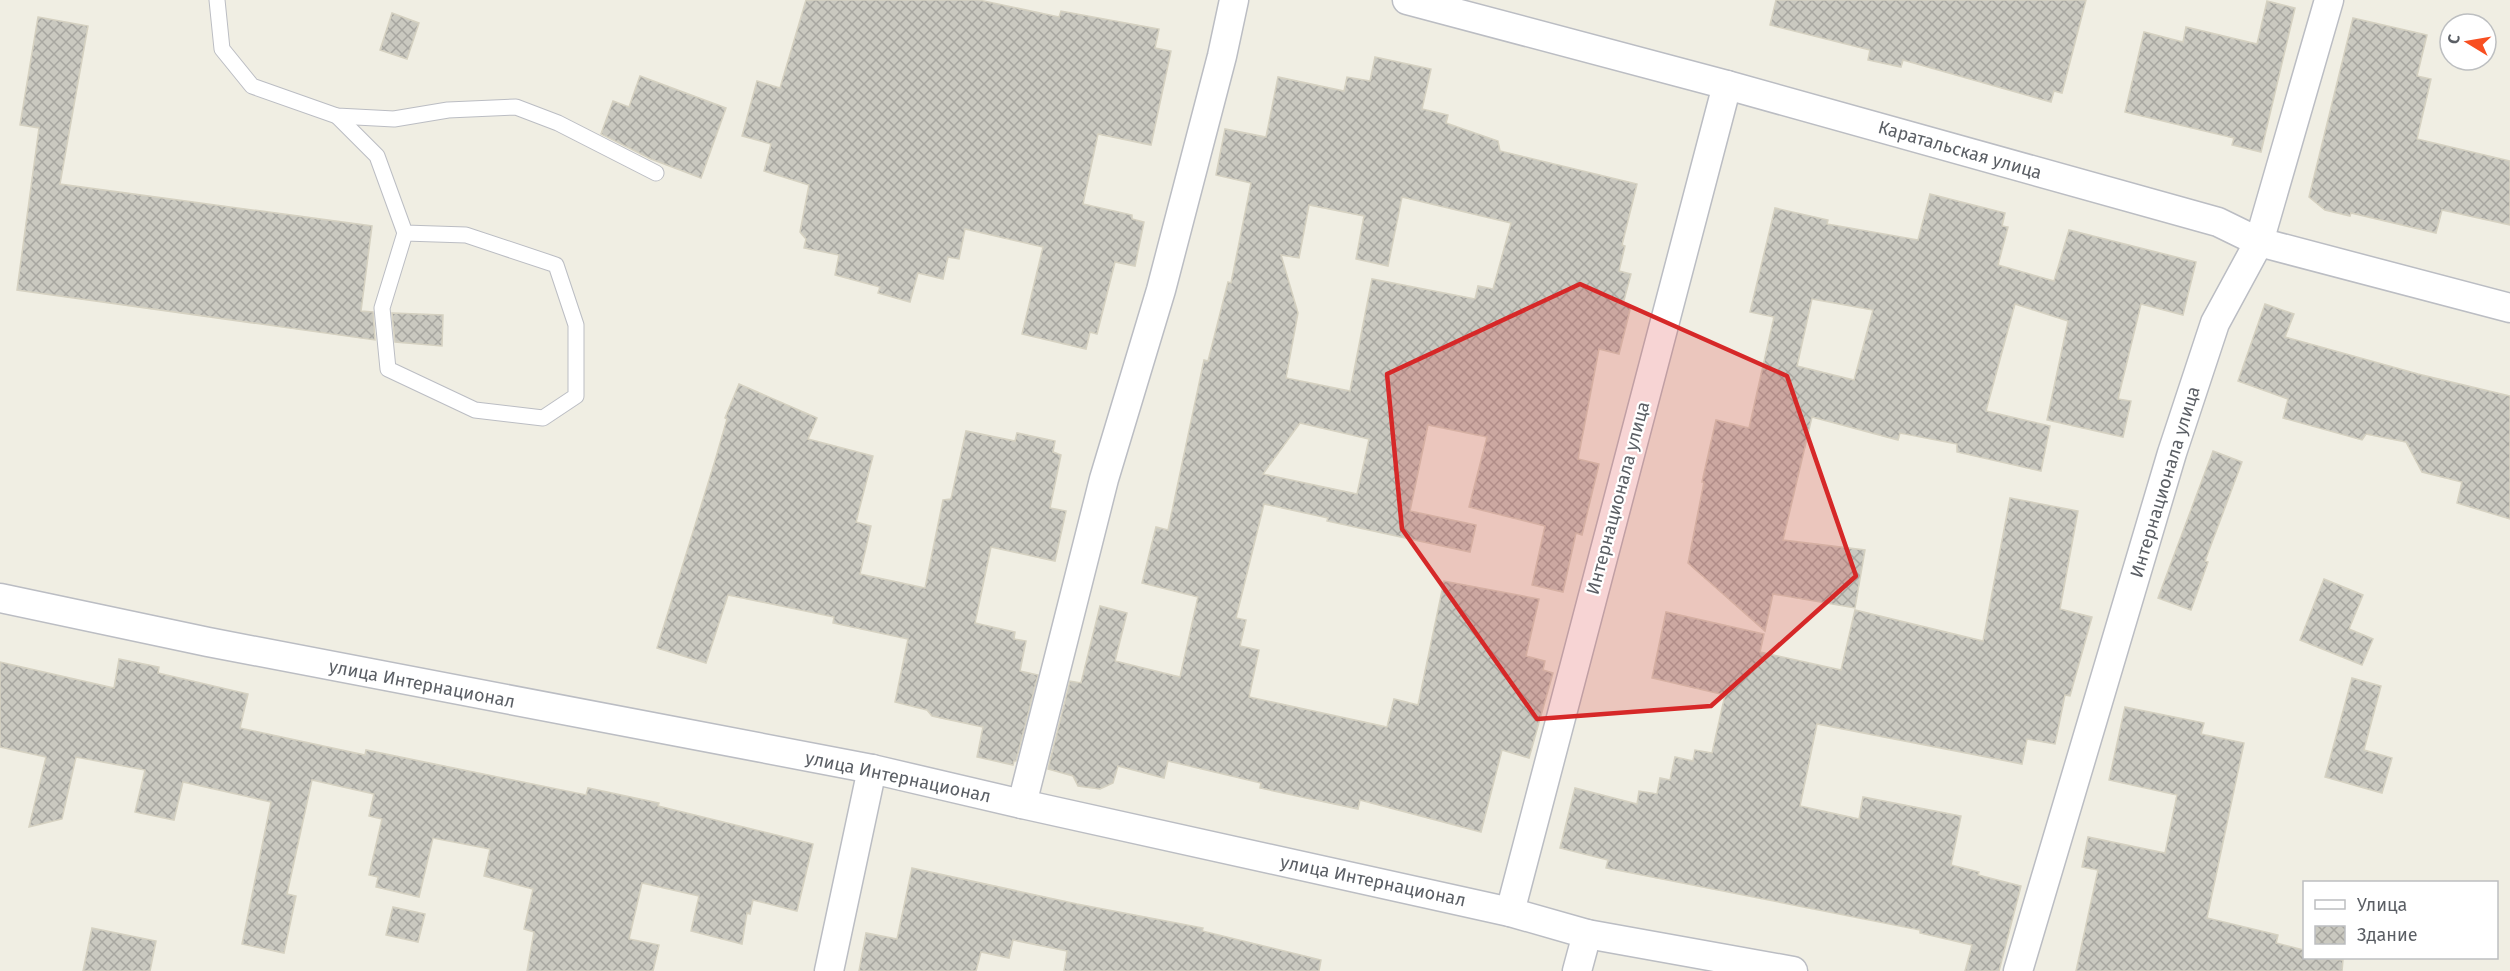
<svg xmlns="http://www.w3.org/2000/svg" width="2510" height="971" font-family="'Fira Sans',sans-serif">
<style>
.building{fill:url(#building-cross-hatch);stroke:#d5d1c1;stroke-width:1.5;fill-rule:evenodd}
.lines{fill:none;stroke-linecap:round;stroke-linejoin:round}
.lane-casing{stroke:#bbbdc3;stroke-width:17}
.street-casing{stroke:#bbbdc3;stroke-width:31}
.lane{stroke:#fff;stroke-width:15}
.street{stroke:#fff;stroke-width:28}
.marked{fill:#d62828;fill-opacity:0.2;stroke:#d62828;stroke-width:4.5;stroke-linejoin:round}
.labels{text-anchor:middle;stroke-width:4.5;stroke-linejoin:round;paint-order:stroke}
.street-label{font-size:18px;fill:#5b5f65;stroke:#fff}
</style>
<defs>
<pattern id="building-cross-hatch" width="8" height="8" patternUnits="userSpaceOnUse" patternTransform="scale(1.5)"><rect width="8" height="8" fill="#cac9c0"/><path d="M0 0l8 8M0 8l8-8" fill="none" stroke="#a7a6a0"/></pattern>
</defs>
<rect width="100%" height="100%" fill="#f0eee3"/>
<g class="building">
<polygon points="806,0 979,0 1059,17 1061,11 1159,29 1155,48 1171,51 1151,145 1098,134 1083,204 1132,215 1132,219 1144,222 1135,266 1115,262 1097,334 1090,332 1086,349 1022,334 1043,247 965,229 959,259 948,257 943,279 918,273 910,302 878,293 880,287 835,275 839,255 804,248 806,239 800,232 809,185 764,171 771,144 742,136 757,81 780,88"/>
<polygon points="1776,0 2086,0 2062,93 2054,91 2051,102 1903,60 1901,67 1868,60 1870,50 1770,25"/>
<polygon points="2267,1 2295,8 2261,152 2232,145 2234,138 2125,112 2144,32 2183,42 2186,27 2257,44"/>
<polygon points="392,13 419,23 407,59 380,50"/>
<polygon points="38,17 88,26 60,184 372,226 361,311 373,312 375,340 17,290 39,128 20,125"/>
<polygon points="2353,18 2427,35 2417,76 2431,79 2417,139 2510,161 2510,225 2442,210 2436,233 2351,213 2350,216 2325,210 2309,197"/>
<path d="M1375 57 1431 69 1422 109 1448 115 1446 123 1498 141 1500 151 1637 184 1622 245 1625 246 1619 271 1631 274 1623 304 1631 306 1619 354 1599 349 1578 459 1599 464 1582 535 1576 533 1563 592 1532 585 1545 526 1469 507 1487 437 1428 425 1410 511 1476 525 1470 552 1327 521 1328 518 1264 504 1236 618 1246 620 1240 646 1259 650 1249 697 1387 727 1394 699 1418 705 1444 581 1539 599 1526 656 1545 661 1543 670 1553 673 1529 758 1502 750 1481 832 1360 800 1358 809 1260 788 1261 783 1168 761 1164 778 1118 766 1113 783 1100 789 1078 786 1073 776 1048 769 1070 681 1081 683 1100 606 1127 613 1115 661 1180 677 1198 597 1142 583 1156 527 1168 530 1204 360 1208 361 1228 282 1231 283 1251 183 1216 175 1225 129 1266 137 1278 77 1344 91 1347 77 1370 81ZM1402 197 1511 223 1493 289 1478 286 1475 299 1372 279 1350 391 1286 378 1298 313 1281 255 1299 258 1309 205 1364 216 1356 259 1388 266ZM1300 423 1369 439 1357 494 1263 474Z"/>
<polygon points="640,76 726,108 701,178 651,159 601,134 613,101 629,107"/>
<path d="M1930 194 2005 213 2002 226 2008 227 1998 265 2054 281 2069 230 2196 262 2183 315 2141 304 2118 399 2131 401 2123 437 2047 420 2068 321 2015 304 1986 411 2050 426 2041 471 1957 452V444L1900 433 1898 440 1812 417 1783 540 1865 550 1855 608 1773 594 1765 631 1688 563 1704 482H1702L1716 420 1749 428 1774 317 1750 312 1775 208 1828 220 1827 224 1918 240ZM1812 299 1873 310 1854 380 1797 366Z"/>
<polygon points="2265,304 2294,314 2285,337 2418,374 2510,396 2510,519 2457,503 2462,482 2422,472 2406,442 2366,434 2362,440 2283,418 2288,399 2238,381"/>
<polygon points="392,313 443,315 442,346 395,342"/>
<polygon points="739,384 817,418 808,439 873,456 856,522 871,526 860,574 925,588 943,500 951,499 966,431 1015,441 1017,433 1055,441 1053,452 1061,455 1050,508 1066,511 1055,561 991,547 975,623 1015,632 1014,639 1026,641 1020,671 1038,675 1016,761 1014,761 1013,765 977,757 983,727 932,716 927,710 895,702 908,639 833,623 834,617 728,595 706,663 657,648 714,464 727,419 725,418"/>
<polygon points="2213,451 2242,462 2205,561 2208,562 2191,610 2158,598"/>
<polygon points="2010,498 2078,511 2060,609 2092,617 2070,696 2065,695 2055,744 2027,739 2022,764 1817,724 1800,806 1859,819 1863,797 1961,816 1951,865 1979,872 1978,875 2021,886 1999,971 1965,971 1972,945 1920,933 1920,930 1606,868 1608,860 1560,848 1575,788 1637,804 1639,791 1657,794 1660,778 1670,780 1675,757 1693,761 1695,750 1712,753 1725,695 1652,678 1666,612 1764,634 1760,652 1841,670 1855,610 1983,641"/>
<polygon points="2324,579 2363,595 2349,629 2373,639 2362,665 2300,640"/>
<polygon points="119,659 159,667 158,673 248,694 240,728 365,755 366,750 586,795 588,788 659,803 658,806 813,844 797,911 753,900 750,914 747,913 742,944 691,931 699,896 642,883 629,939 659,945 653,971 527,971 534,932 524,929 533,889 484,876 490,849 433,838 419,897 376,887 378,877 369,875 382,819 369,816 374,794 312,780 287,894 296,896 284,953 242,944 271,802 183,782 174,820 135,812 145,770 76,757 62,819 29,827 46,757 0,747 0,662 114,688"/>
<polygon points="2352,678 2381,686 2364,750 2392,758 2382,793 2325,777"/>
<polygon points="2125,707 2204,723 2201,734 2244,743 2207,918 2278,935 2276,943 2304,950 2304,957 2343,960 2342,971 2076,971 2098,870 2082,867 2088,837 2165,853 2177,795 2109,780"/>
<polygon points="912,868 1077,904 1203,928 1202,931 1321,960 1319,971 1064,971 1067,951 1013,940 1009,958 981,952 976,971 859,971 866,933 897,939"/>
<polygon points="393,907 425,914 418,942 386,935"/>
<polygon points="92,928 156,941 150,971 83,971"/>
</g>
<g class="lines">
<defs>
<g id="lane">
<polyline points="217,0 222,49 252,86 337,116 394,119 448,110 516,107 558,123 656,173"/>
<polyline points="337,116 377,156 405,233 382,308 388,369 475,410 543,418 576,396 576,325 556,265 466,235 405,233"/>
</g>
<g id="street">
<polyline points="1407,0 1727,85 2218,222 2259,242 2510,308"/>
<polyline points="0,598 208,642 872,769 1022,804 1510,912 1587,934 1793,971"/>
<polyline points="1022,804 1104,479 1161,290 1222,56 1234,0"/>
<polyline points="1510,912 1727,85"/>
<polyline points="829,971 872,769"/>
<polyline points="1577,971 1587,934"/>
<polyline points="2018,971 2172,453 2215,323 2259,242 2329,0"/>
</g>
</defs>
<use href="#lane" class="lane-casing"/>
<use href="#street" class="street-casing"/>
<use href="#lane" class="lane"/>
<use href="#street" class="street"/>
</g>
<path class="marked" d="M1580 284 1787 376 1856 576 1711 706 1537 719 1402 529 1387 374Z"/>
<g class="labels">
<g class="street-label">
<text transform="translate(1960 150) rotate(16)" y="6">Каратальская улица</text>
<text transform="translate(2165 482) rotate(-73)" y="6">Интернационала улица</text>
<text transform="translate(1618 498) rotate(-75)" y="6">Интернационала улица</text>
<text transform="translate(422 684) rotate(11)" y="6">улица Интернационал</text>
<text transform="translate(898 777) rotate(12)" y="6">улица Интернационал</text>
<text transform="translate(1373 881) rotate(12)" y="6">улица Интернационал</text>
</g>
</g>
<rect x="2303" y="881" width="195" height="78" fill="#ffffff" stroke="#bdbfc1" stroke-width="1.5"/>
<rect x="2315" y="900" width="30" height="9" fill="#ffffff" stroke="#bdbfc1" stroke-width="1.5"/>
<text x="2357" y="911" font-size="18" fill="#5b5f65">Улица</text>
<rect x="2315" y="926" width="30" height="18" fill="url(#building-cross-hatch)" stroke="#bdbfc1" stroke-width="1.5"/>
<text x="2357" y="941" font-size="18" fill="#5b5f65">Здание</text>
<g transform="translate(2468 42) rotate(281)"><circle r="28" fill="#ffffff" stroke="#bdbfc1" stroke-width="1.5"/>
<path d="M0-4.5L10 22L0 15L-10 22Z" fill="#f84f21"/>
<text y="-9" font-size="16" font-weight="bold" text-anchor="middle" fill="#5b5f65">С</text>
</g>
</svg>
